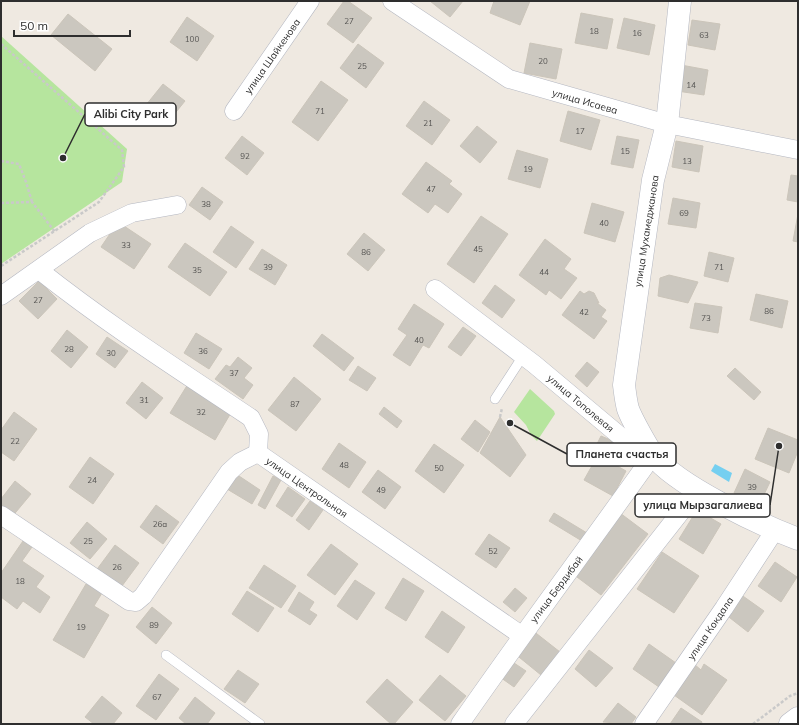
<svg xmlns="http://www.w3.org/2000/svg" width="799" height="725" font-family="Mulish,sans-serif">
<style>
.green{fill:#b6e59e}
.water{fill:#75cff0}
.building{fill:#cbc7bf;stroke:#cbc5ba}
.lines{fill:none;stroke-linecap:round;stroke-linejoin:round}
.lane-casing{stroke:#b4b7c1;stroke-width:10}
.street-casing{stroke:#b4b7c1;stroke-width:19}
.secondary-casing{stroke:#b4b7c1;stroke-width:23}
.path{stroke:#c9c9c9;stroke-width:2.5;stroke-dasharray:3 2;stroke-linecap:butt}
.lane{stroke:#fff;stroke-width:9}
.street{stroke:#fff;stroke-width:18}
.secondary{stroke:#fff;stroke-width:22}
.labels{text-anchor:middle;stroke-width:4;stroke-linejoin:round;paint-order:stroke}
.number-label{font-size:8px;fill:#555452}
.street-label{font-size:10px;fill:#2e2e2e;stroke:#fff}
.leader{fill:none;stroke:#2e2e2e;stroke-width:1.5}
.callout-dot{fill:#2e2e2e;stroke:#fff;stroke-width:1.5}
.callout{fill:#fff;stroke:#2e2e2e;stroke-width:1.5}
.callout-label{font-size:11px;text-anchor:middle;font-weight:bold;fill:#2e2e2e}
</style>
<rect width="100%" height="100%" fill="#efe9e1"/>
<g class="green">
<polygon points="1,36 127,149 122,182 1,264"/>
<polygon points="530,389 554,411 555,414 537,441 531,435 526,425 514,412"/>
</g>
<polygon class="water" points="715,464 732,473 729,482 711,471"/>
<g class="building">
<polygon points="344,1 348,1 372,18 353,43 327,24"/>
<polygon points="430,1 463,1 450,17"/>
<polygon points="494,1 530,1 520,25 490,13"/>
<polygon points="581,13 613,19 607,49 575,43"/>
<polygon points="68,14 112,49 95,71 51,35"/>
<polygon points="187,17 214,36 197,61 170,42"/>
<polygon points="624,18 655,25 649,55 617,48"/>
<polygon points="692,20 720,24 715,50 688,45"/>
<polygon points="530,43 562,49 556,79 524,73"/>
<polygon points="358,44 384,63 366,88 340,68"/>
<polygon points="681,65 708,70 704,95 677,91"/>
<polygon points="321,81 348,100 318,141 292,122"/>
<polygon points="163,84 185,101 168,122 146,105"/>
<polygon points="424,101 450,120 432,145 406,126"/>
<polygon points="568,111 600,120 591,150 560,141"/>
<polygon points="477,126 497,142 480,163 460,146"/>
<polygon points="242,136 264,153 247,175 225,158"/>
<polygon points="617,136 639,140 633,168 611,164"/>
<polygon points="676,141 703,146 699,172 672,167"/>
<polygon points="517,150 548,159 540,188 508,179"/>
<polygon points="426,162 452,181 449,184 462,194 448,213 435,204 428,213 402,194"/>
<polygon points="791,175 798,176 798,202 787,200"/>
<polygon points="202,187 223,202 210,220 189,205"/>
<polygon points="673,198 700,203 696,228 668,224"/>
<polygon points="592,203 624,212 615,242 584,233"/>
<polygon points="798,214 798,242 793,241"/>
<polygon points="481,216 508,234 474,283 447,264"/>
<polygon points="118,222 151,244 134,269 101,247"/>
<polygon points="231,226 254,242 236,268 213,252"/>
<polygon points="364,233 385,250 368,271 347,254"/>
<polygon points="545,239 571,259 564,269 577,278 561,299 549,290 546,295 519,275"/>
<polygon points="185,243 227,272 210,296 168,267"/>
<polygon points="262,249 287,265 275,285 249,269"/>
<polygon points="709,252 734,258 728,282 704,276"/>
<polygon points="669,275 698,282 688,303 658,296 660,278"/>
<polygon points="39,281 57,299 38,319 19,301"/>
<polygon points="495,285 515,300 502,318 482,303"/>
<polygon points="580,291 584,294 589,291 594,293 599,303 597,303 606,310 601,317 607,321 594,339 562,315"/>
<polygon points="756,294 788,301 782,328 750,320"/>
<polygon points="695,303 722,307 718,333 690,328"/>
<polygon points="414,304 444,324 429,348 423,345 410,366 393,355 407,335 398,329"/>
<polygon points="463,327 476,336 461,356 448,347"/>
<polygon points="67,330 88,347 71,368 51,351"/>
<polygon points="196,333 222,349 209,369 184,353"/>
<polygon points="322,334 354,358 344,371 313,346"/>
<polygon points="107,337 128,351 115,368 96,354"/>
<polygon points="238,357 252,368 244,378 253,385 243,399 215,379 226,365 230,367"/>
<polygon points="587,362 599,372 587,387 575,376"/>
<polygon points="358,366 376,378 367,391 349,380"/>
<polygon points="735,368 761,392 754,400 727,376"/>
<polygon points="294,377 321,399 296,431 268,410"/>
<polygon points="142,382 163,398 146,419 126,403"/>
<polygon points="188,384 232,411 215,440 170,413"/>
<polygon points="384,407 402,421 397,428 379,414"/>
<polygon points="14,412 37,429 14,461 1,452 1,430"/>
<polygon points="500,417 526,455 510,477 480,453"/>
<polygon points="475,420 490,432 478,452 461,439"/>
<polygon points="768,428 798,440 798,451 789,473 755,459"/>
<polygon points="601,436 613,441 604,458 593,452"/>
<polygon points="339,443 366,462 349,488 322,469"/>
<polygon points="434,444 464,465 444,493 415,471"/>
<polygon points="598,455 626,471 613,496 584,480"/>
<polygon points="90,457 114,474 93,504 69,487"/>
<polygon points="745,469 770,482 759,505 734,493"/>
<polygon points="378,470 401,487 385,509 362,492"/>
<polygon points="236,474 260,490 252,504 227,489"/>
<polygon points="273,476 281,480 265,509 258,505"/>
<polygon points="15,481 31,494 11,518 1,510 1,499"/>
<polygon points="288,487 305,499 292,517 276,506"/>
<polygon points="310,501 323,510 309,530 296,520"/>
<polygon points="156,505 179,522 163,544 140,527"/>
<polygon points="697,510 721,524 703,554 679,539"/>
<polygon points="554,513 587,533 582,541 549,521"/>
<polygon points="620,513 648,534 601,595 573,574"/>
<polygon points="87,522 107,539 90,559 70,543"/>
<polygon points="489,534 510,548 496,568 475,554"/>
<polygon points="23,541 32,547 22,561 44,576 36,587 50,597 40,613 23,601 17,609 1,597 1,573"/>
<polygon points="331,544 358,564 335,595 307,575"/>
<polygon points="115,545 139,563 119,590 95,572"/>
<polygon points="662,552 699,576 674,613 637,589"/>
<polygon points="775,562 797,577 781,602 758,586"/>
<polygon points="264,565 296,586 281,608 249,588"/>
<polygon points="403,578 424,591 406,621 385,608"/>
<polygon points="355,580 375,593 357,620 337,606"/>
<polygon points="86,584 102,593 94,606 109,615 84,658 53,640"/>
<polygon points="515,588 527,598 515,612 503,602"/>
<polygon points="247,591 274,608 258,632 232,614"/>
<polygon points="299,592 314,602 309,610 317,615 310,625 288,611"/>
<polygon points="740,594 764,611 748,632 725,614"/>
<polygon points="152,607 172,623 156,644 136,627"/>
<polygon points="442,611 465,627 448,653 425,637"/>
<polygon points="532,630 560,652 541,675 514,653"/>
<polygon points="649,644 676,663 659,687 633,669"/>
<polygon points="589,650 613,668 596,687 575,669"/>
<polygon points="508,659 526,671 514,687 497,675"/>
<polygon points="694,664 701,670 704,664 727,680 702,715 674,695"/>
<polygon points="238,670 259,684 245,703 224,689"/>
<polygon points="159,674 179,689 156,720 136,706"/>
<polygon points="440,675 466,696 445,721 419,700"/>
<polygon points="387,679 413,702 394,724 391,724 366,702"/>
<polygon points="102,696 122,713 113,724 94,724 85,717"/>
<polygon points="195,697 215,713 207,724 186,724 179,718"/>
<polygon points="618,703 636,717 631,724 603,722"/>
<polygon points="681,708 702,722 701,724 670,724"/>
</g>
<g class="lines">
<defs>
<g id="lane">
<polyline points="495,399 523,356"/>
<polyline points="166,655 260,724"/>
</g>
<g id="street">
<polyline points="392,1 509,79 667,124 798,150"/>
<polyline points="234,111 310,1"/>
<path d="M39 270C107 324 179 370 251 418L259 434 258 453 521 635"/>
<path d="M435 289 534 364 620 436 653 455C589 545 523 633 460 724"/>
<polyline points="1,296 90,233 132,213 177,205"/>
<polyline points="1,515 129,601 136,602 143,596 229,472 240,462 258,453"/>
<polyline points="514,724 698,490"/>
<polyline points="644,724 724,608 775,530"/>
</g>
<g id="secondary">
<path d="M680 1 667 124 653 180 624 385C625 393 626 402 628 409 632 420 647 446 653 455 677 486 761 525 798 539"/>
<polyline points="790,724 798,718"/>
</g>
</defs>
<use href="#lane" class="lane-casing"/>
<use href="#street" class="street-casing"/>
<use href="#secondary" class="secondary-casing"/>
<g class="path">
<polyline points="1,44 122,150 124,167 99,202 1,266"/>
<polyline points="1,161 19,164 26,182 32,202"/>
<polyline points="1,203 32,202 55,232"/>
<polyline points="500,417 502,408"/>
<polyline points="753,724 790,696 798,693"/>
</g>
<use href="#lane" class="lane"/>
<use href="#street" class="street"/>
<use href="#secondary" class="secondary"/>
</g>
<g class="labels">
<g class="number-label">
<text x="349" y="24">27</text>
<text x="594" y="34">18</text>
<text x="637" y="36">16</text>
<text x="704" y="38">63</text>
<text x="192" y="42">100</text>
<text x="543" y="64">20</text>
<text x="362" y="69">25</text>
<text x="691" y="88">14</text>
<text x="320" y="114">71</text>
<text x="428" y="126">21</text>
<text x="580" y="134">17</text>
<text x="625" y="154">15</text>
<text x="245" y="159">92</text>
<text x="687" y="164">13</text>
<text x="528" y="172">19</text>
<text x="431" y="192">47</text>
<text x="206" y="207">38</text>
<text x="684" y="216">69</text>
<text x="604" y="226">40</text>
<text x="126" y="248">33</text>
<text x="478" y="252">45</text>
<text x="366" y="255">86</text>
<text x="268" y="270">39</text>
<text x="719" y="270">71</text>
<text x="197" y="273">35</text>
<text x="544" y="275">44</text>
<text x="38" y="303">27</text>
<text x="769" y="314">86</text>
<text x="584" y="315">42</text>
<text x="706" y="321">73</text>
<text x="419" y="343">40</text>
<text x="69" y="352">28</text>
<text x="203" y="354">36</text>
<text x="111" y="356">30</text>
<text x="234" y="376">37</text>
<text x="144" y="403">31</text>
<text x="295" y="407">87</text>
<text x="201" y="415">32</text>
<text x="15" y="444">22</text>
<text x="344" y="468">48</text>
<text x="439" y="471">50</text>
<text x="92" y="483">24</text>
<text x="752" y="490">39</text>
<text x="381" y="493">49</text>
<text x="160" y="527">26а</text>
<text x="88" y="544">25</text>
<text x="493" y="554">52</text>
<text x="117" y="570">26</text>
<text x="20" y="584">18</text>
<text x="154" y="628">89</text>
<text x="81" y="630">19</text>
<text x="157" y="700">67</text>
</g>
<g class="street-label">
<text transform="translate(272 56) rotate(-55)" y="4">улица Шайкенова</text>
<text transform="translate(585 101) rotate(16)" y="4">улица Исаева</text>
<text transform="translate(646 231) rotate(-81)" y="4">улица Мухамеджанова</text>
<text transform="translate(581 403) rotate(40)" y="4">улица Тополевая</text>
<text transform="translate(307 487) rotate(35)" y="4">улица Центральная</text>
<text transform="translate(556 589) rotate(-53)" y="4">улица Бердибай</text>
<text transform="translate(710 628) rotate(-56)" y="4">улица Кокдала</text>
</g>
</g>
<path class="leader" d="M63 158L85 114M510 423L567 454M779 446L770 505"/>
<g class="callout-dot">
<circle cx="63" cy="158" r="4"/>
<circle cx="510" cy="423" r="4"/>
<circle cx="779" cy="446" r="4"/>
</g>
<g class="callout">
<rect x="85" y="103" width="91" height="23" rx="4"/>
<rect x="567" y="443" width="109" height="23" rx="4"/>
<rect x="635" y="494" width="135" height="23" rx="4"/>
</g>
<g class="callout-label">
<text x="131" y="118">Alibi City Park</text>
<text x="622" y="458">Планета счастья</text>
<text x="703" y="509">улица Мырзагалиева</text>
</g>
<rect width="799" height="725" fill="none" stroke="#2e2e2e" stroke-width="4"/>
<path d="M14 30v6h116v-6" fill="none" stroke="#2e2e2e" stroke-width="2"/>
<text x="20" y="30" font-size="12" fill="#2e2e2e" stroke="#ffffff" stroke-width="3" paint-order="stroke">50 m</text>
</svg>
